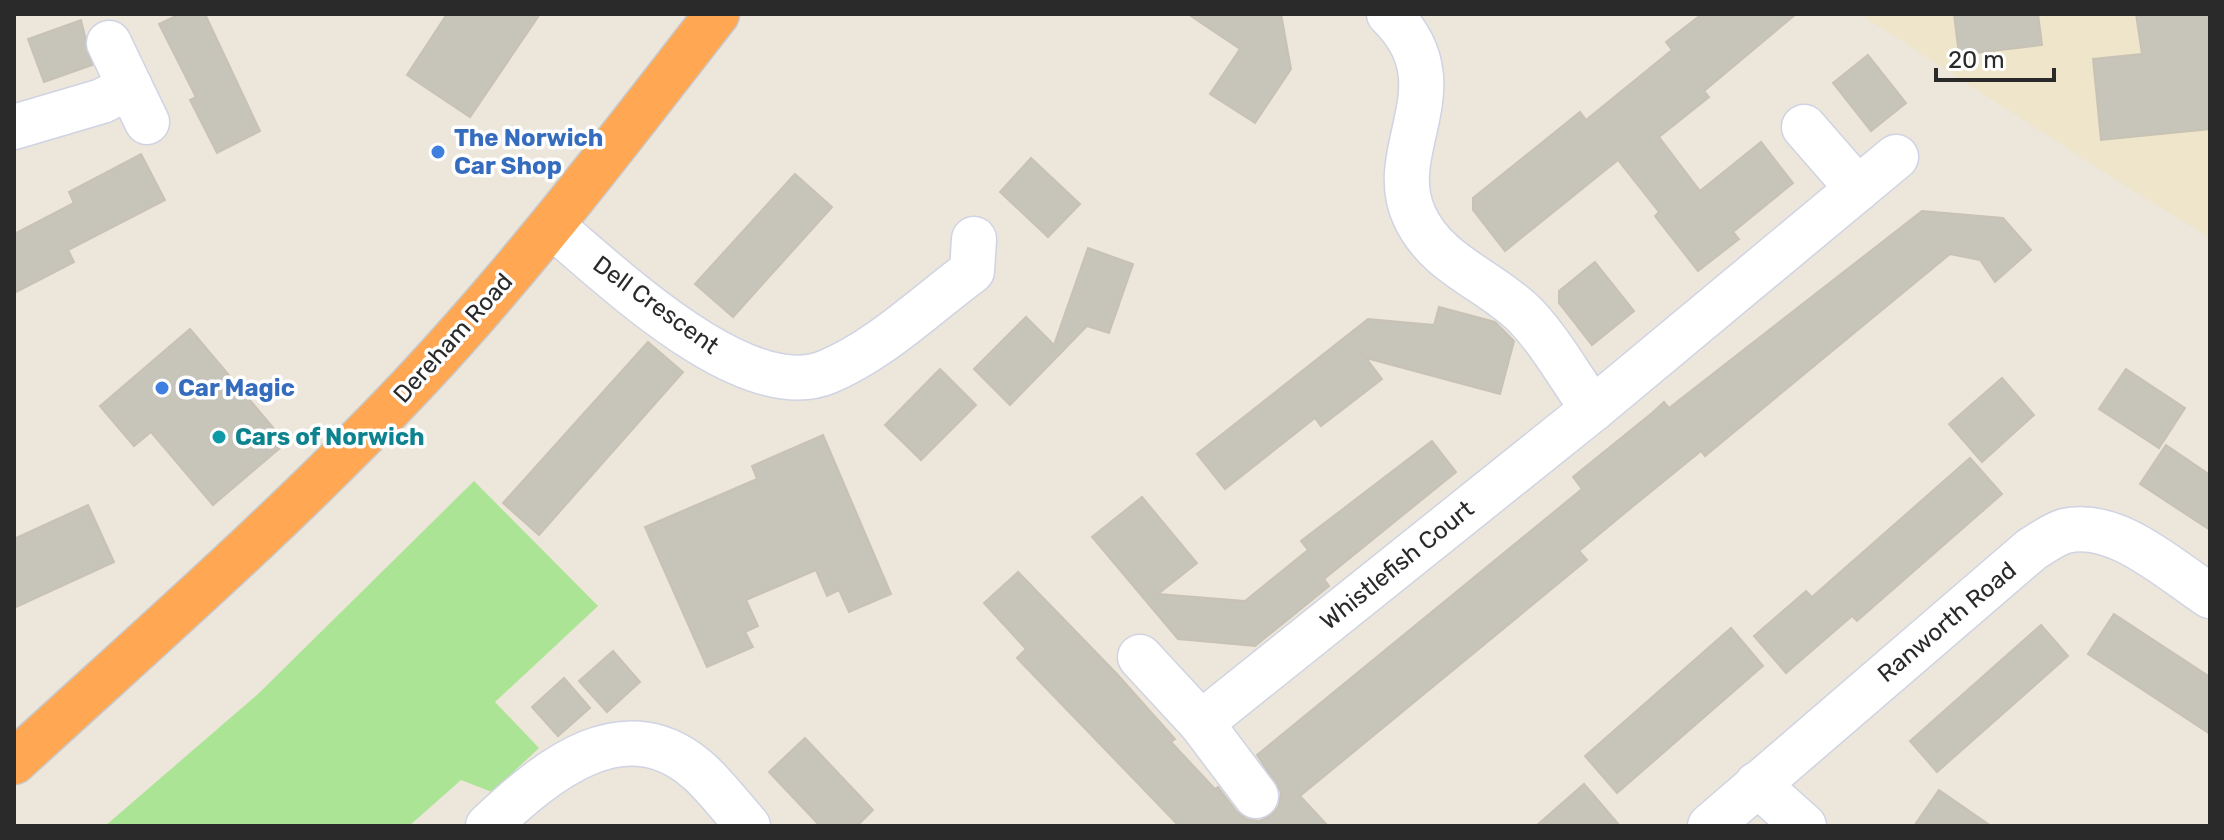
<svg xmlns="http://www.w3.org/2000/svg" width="2224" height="840" font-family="Rubik,sans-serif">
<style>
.education{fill:#eee5ca}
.green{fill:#ace496}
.building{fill:#c7c4ba;stroke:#c8c2b5;stroke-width:2}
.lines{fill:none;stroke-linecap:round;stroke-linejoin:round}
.minor-casing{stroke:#d0d3e3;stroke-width:47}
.highway-casing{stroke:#c8c8c8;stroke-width:47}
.minor{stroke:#fff;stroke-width:44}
.highway{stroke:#ffa753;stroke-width:44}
.shop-dot{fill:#3f7fe0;stroke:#fff;stroke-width:3}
.culture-dot{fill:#0f9aa8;stroke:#fff;stroke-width:3}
.labels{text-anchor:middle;stroke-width:7;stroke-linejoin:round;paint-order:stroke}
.shop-label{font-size:24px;font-weight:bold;fill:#366cbe;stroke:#fff;text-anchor:start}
.street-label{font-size:24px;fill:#2a2a2a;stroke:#fff}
.culture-label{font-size:24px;font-weight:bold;fill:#0d838f;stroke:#fff;text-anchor:start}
</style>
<rect width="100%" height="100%" fill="#ece6db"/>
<polygon class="education" points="1860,14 2210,14 2210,238 2113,178"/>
<polygon class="green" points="474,481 598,606 495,702 539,748 492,792 461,780 409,826 105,826 258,694"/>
<g class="building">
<polygon points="180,14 205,14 260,131 217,153 190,100 196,97 159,24"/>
<polygon points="447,14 540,14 470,117 407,75"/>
<polygon points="1188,14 1281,14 1291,69 1255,123 1210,94 1240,49"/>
<polygon points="1702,14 1796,14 1704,91 1709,97 1659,137 1700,191 1761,142 1793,183 1733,232 1739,239 1698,271 1655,216 1659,212 1618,160 1505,251 1473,210 1473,198 1580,112 1586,120 1672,50 1666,42"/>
<polygon points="1954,14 2038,14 2042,45 1959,55"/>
<polygon points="2136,14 2210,14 2210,129 2101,140 2093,59 2142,54"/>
<polygon points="81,20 92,65 44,82 28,39"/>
<polygon points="1868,55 1906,103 1871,131 1833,83"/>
<polygon points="141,154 165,200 68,250 74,262 14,293 14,234 74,203 69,192"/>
<polygon points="1031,158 1080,204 1048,237 1000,192"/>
<polygon points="795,174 832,207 733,317 695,284"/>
<polygon points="1922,211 2003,218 2031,250 1995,282 1980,260 1950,254 1705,456 1701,451 1626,512 1579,551 1587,560 1300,796 1328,826 1179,826 1017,658 1026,649 984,603 1018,572 1117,674 1175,739 1171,742 1215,789 1218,787 1237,812 1247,819 1260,821 1270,816 1279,806 1281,792 1257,755 1582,489 1573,477 1652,413 1664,402 1669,408"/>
<polygon points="1088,248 1133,264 1109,333 1087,326 1010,405 974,369 1026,317 1054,345"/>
<polygon points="1595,262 1634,311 1592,345 1559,303 1559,291"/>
<polygon points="1439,307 1495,322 1514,341 1500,394 1366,358 1382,379 1321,426 1315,418 1225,489 1197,454 1368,319 1434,325"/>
<polygon points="190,329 286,443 213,505 151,432 134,446 100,406"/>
<polygon points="648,342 683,372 539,535 503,503"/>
<polygon points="940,369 976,405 921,460 885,425"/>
<polygon points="2126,369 2185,408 2159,448 2099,409"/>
<polygon points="2002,378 2034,415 1982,462 1949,424"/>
<polygon points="823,435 891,594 849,612 839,590 827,596 816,570 746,600 758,626 745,632 753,647 707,667 645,527 757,479 752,466"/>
<polygon points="1432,441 1456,472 1324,579 1329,586 1255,646 1178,639 1092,537 1142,497 1197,563 1158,594 1245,601 1308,550 1301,541"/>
<polygon points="2166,445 2210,475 2210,530 2140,484"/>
<polygon points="1970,458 2002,494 1857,621 1852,616 1786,673 1754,636 1806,591 1812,597"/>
<polygon points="88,505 114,562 14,608 14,539"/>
<polygon points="2114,614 2210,677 2210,734 2088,654"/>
<polygon points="2041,625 2068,656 1937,772 1910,741"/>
<polygon points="1731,628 1763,666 1617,793 1585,756"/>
<polygon points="613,651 640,682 607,712 579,681"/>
<polygon points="564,678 590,708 558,736 532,707"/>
<polygon points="805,738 873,810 857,826 820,826 769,772"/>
<polygon points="1584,784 1620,826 1536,826"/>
<polygon points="1939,790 1991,826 1914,826"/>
</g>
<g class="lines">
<defs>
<g id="minor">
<polyline points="130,87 147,122"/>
<polyline points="14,127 102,101 130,87 109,43"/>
<polyline points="1804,127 1858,189"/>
<path d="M552 226C611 275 745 406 827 372 880 350 926 305 972 271L974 239"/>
<polyline points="1593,409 1896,157"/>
<path d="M1140 657 1201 723 1593 409C1571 379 1551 342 1525 315 1489 279 1436 265 1414 215 1384 148 1462 85 1389 14"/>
<polyline points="1201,723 1256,796"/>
<polyline points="1757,784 1804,826"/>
<path d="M488 826C546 771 627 702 703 775 719 791 733 809 748 826"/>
<path d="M1710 826 2032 549C2042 543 2054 534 2065 531 2116 519 2170 570 2210 596"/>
</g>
<path id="highway" d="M14 762C149 638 288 517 414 383 523 267 619 140 717 14"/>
</defs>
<use href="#minor" class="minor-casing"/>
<use href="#highway" class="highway-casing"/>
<use href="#minor" class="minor"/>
<use href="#highway" class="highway"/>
</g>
<g class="shop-dot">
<circle cx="438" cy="152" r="8"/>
<circle cx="162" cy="388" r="8"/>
</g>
<circle class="culture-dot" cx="219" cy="437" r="8"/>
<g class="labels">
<g class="shop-label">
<text x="454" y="146">The Norwich<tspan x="454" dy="28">Car Shop</tspan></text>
<text x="178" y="396">Car Magic</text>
</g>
<g class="street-label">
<text transform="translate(656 305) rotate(36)" y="8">Dell Crescent</text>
<text transform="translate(453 338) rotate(-48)" y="8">Dereham Road</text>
<text transform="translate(1397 565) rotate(-39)" y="8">Whistlefish Court</text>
<text transform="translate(1947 622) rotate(-40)" y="8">Ranworth Road</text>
</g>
<g class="culture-label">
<text x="235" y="445">Cars of Norwich</text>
</g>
</g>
<rect width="2224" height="840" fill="none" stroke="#2a2a2a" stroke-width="32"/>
<path d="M1936 68v12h118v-12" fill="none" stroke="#2a2a2a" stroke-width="4"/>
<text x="1948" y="68" font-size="24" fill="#2a2a2a" stroke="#ffffff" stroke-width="6" paint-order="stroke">20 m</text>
</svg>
